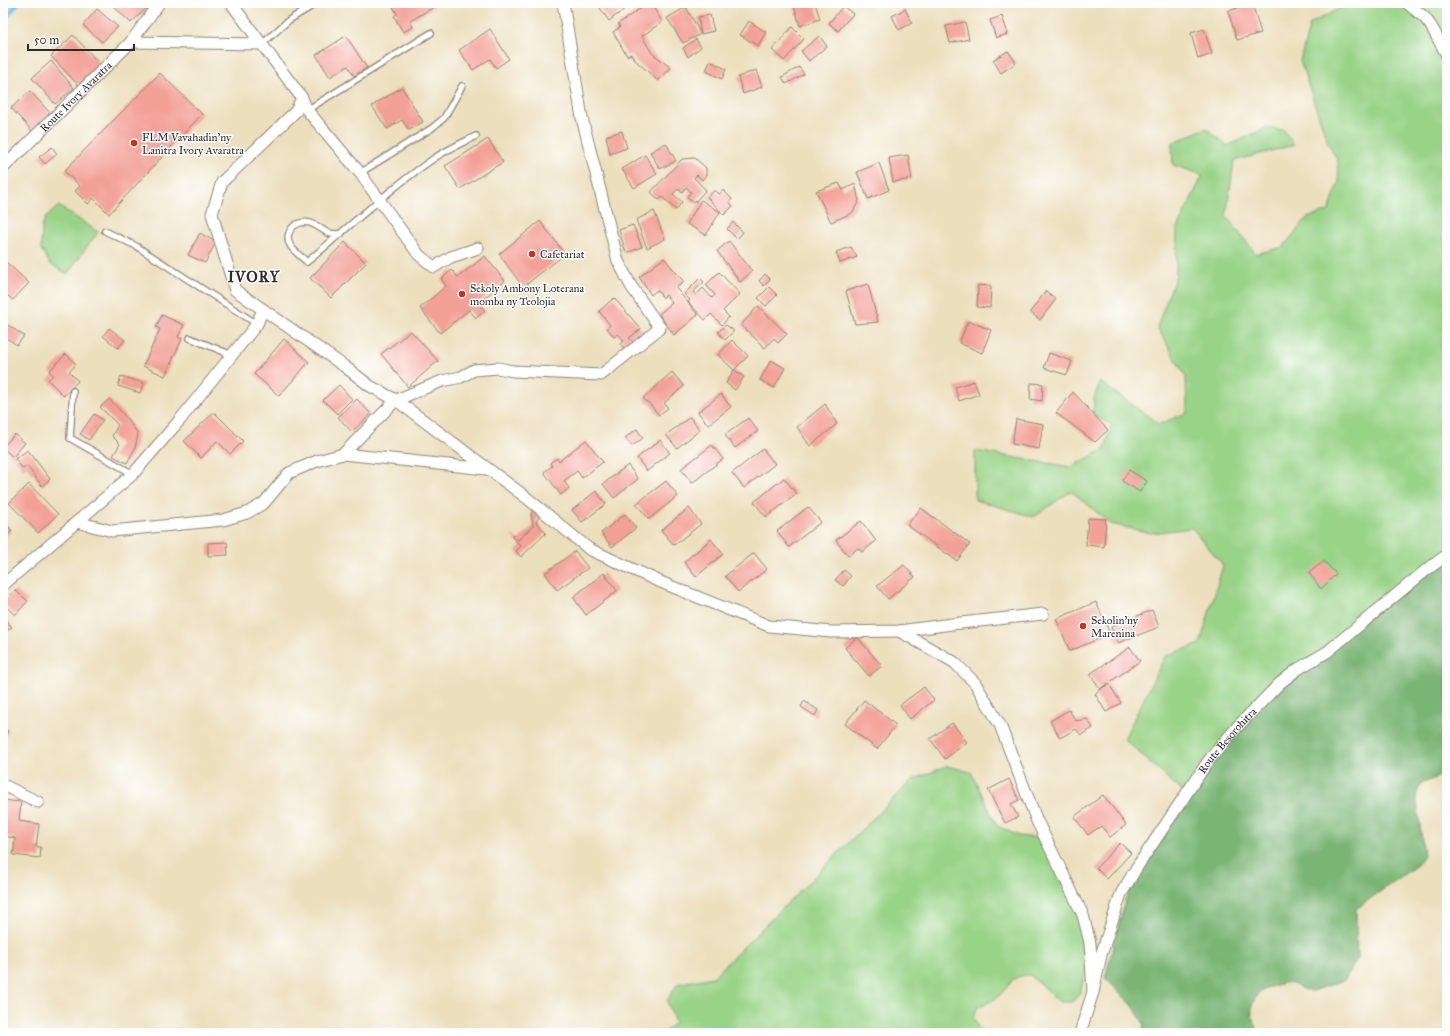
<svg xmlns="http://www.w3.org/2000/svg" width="1450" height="1036" font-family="'IM FELL Great Primer',serif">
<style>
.industrial{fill:#d2bec5}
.green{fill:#99d387;stroke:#627f59}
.forest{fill:#7ab574;stroke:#527050}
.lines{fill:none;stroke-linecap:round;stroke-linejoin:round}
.stream{stroke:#57b7d5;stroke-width:4.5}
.building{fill:#f3a096}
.service-casing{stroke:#8c8574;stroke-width:8}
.minor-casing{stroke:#8c8574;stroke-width:13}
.service{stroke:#fff;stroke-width:5.5}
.minor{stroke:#fff;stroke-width:11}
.poi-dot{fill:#c8321e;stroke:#fff;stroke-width:1.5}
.labels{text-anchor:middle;stroke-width:3;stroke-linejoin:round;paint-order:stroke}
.street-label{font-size:11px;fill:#2b2b2b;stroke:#fff}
.poi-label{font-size:11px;fill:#2b2b2b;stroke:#fff;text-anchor:start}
.district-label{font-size:15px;font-weight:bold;letter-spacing:1px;fill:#2b2b2b;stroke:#fff}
</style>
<rect width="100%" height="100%" fill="#fff"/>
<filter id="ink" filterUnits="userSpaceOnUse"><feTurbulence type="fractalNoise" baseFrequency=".025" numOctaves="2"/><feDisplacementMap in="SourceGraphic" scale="8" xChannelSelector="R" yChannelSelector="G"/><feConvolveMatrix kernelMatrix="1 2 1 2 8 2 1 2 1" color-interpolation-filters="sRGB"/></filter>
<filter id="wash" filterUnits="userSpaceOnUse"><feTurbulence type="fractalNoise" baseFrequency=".012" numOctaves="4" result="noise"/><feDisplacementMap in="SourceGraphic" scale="16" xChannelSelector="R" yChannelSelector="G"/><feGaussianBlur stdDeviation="0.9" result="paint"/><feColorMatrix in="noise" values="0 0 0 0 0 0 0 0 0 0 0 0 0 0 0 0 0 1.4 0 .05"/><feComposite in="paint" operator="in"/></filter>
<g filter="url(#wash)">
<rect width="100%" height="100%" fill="#ecdfbd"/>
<polygon class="industrial" points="3,3 18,3 3,22"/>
<g class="green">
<polygon points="1349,3 1439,3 1447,10 1447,556 1186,795 1124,739 1165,656 1200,644 1223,565 1192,528 1151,533 1111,524 1071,491 1034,517 975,500 975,451 1071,467 1105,449 1111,425 1093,414 1094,398 1100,382 1159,424 1187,413 1186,377 1157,327 1176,275 1177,228 1203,175 1173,165 1172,143 1206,128 1227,146 1266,128 1284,130 1294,145 1234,161 1226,216 1256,254 1283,247 1307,218 1329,211 1339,181 1338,161 1328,143 1300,61 1310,24"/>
<polygon points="59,206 98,232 67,274 50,264 41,249 42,226 46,217"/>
<path d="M947 766 971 772 997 826 1019 836 1049 839 1080 914 1086 970 1080 993 1072 1002H1060L1030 975C1008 975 1010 988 995 999 991 1002 983 1004 978 1007L973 1018 979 1029 984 1033H662L666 1031 675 1022 667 1001 677 984 713 977 912 780Z"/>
</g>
<path class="forest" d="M1447 558V773L1421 784 1416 795 1424 855 1417 865 1356 909 1357 959 1345 980 1310 992C1303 989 1296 985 1289 983 1285 982 1278 985 1274 986 1248 993 1248 1011 1258 1033H1142L1144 1024 1133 1006 1105 978 1125 900 1147 856 1236 727 1293 671Z"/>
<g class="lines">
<polyline class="stream" points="3,22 18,3"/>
</g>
<g id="blocks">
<g class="building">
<polygon points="110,3 152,3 131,23"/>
<polygon points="396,3 431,3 434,7 410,21 413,27 403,32 394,16 397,14 392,5"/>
<polygon points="600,3 623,3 626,8 609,21 598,5"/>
<polygon points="648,3 651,3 662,22 642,36 652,53 671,68 658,81 634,59 631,54 627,56 613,32 620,27 618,24"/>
<polygon points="801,3 815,3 820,19 800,26 794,6"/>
<polygon points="1252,3 1261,33 1237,40 1228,11"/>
<polygon points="843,6 853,14 838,31 829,23"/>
<polygon points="686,7 701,34 698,17 710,15 714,31 701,34 683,43 667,18"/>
<polygon points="97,9 118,27 102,42 83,25"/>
<polygon points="905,9 912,23 899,30 892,16"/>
<polygon points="1002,16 1008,34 996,38 990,20"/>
<polygon points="749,21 766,32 758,46 740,35"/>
<polygon points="965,22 969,39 950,43 946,26"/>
<polygon points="792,27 804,39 784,61 772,50"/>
<polygon points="490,29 509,59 496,68 490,59 473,70 459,50"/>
<polygon points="1204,29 1212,54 1198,59 1191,33"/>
<polygon points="73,35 100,64 78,85 51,56"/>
<polygon points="346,36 367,68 354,76 348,66 330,77 316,55"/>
<polygon points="819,36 827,46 809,61 801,51"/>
<polygon points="696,39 701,47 688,57 683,48"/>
<polygon points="1008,51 1016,63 1001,73 993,60"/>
<polygon points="51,61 74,88 55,104 32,78"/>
<polygon points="710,61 726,69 722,79 706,71"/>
<polygon points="799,67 804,74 786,84 782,77"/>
<polygon points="756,70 762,87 743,94 738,77"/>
<polygon points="160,73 202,114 109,214 93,198 88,204 75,191 80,186 64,171"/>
<polygon points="402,87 423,122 409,130 402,120 387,129 372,106"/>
<polygon points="30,91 52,115 33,132 11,108"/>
<polygon points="622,131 627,148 610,154 606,136"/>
<polygon points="488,139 503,162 460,189 445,166"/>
<polygon points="666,143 676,161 660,169 650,152"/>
<polygon points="52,147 57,154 45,164 39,157"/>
<polygon points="3,150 10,157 3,164"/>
<polygon points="645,155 657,174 634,188 622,169"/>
<polygon points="908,155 912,179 893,182 889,158"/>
<polygon points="695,158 706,168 706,175 702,180 697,175 694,178 706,190 694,203 687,197 691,192 686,187 682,192 678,189 673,194 682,202 676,210 662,197 659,200 651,192 682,159"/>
<polygon points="879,163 889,190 868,199 857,172"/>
<polygon points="839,183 843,190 855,184 859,201 852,213 831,222 816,191"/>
<polygon points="715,190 719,194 723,190 732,199 729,202 733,206 724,215 707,197"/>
<polygon points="701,200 720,212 706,235 687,224"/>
<polygon points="654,211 665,239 647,248 636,220"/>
<polygon points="540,221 565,254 523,287 499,254"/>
<polygon points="733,222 743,232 737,239 727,229"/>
<polygon points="633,225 642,247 626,253 619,230"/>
<polygon points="200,233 216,242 205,263 188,255"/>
<polygon points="729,241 752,271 740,282 717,251"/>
<polygon points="345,242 366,263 331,298 310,278"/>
<polygon points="851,247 857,257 840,263 836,252"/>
<polygon points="485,256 505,281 478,303 485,311 476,318 469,310 440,333 420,308 446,286 441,279 452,270 458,277"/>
<polygon points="664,258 684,282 676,288 698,315 674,335 659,314 672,303 666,295 663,298 657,290 651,295 639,277"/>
<polygon points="5,261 29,283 13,300 3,292 3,264"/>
<polygon points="719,272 740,294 723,311 729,317 722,325 711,314 705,320 688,302 690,300 684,294 700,278 704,282 693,292 696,295 703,288 712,298 715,295 706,285"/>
<polygon points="765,274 770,279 764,286 759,281"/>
<polygon points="868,284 878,322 855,324 846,291"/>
<polygon points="978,285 991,286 990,308 977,307"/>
<polygon points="769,287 777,295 766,306 758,298"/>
<polygon points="1046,291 1056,299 1040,320 1030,312"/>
<polygon points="614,298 641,329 629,338 634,343 626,350 621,344 624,341 618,334 614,337 607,328 610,325 599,311"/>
<polygon points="758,306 787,334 778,343 774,338 765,348 741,325"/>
<polygon points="162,315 184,325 178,337 182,339 165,376 143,366 160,329 156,327"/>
<polygon points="968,321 991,330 982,353 959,343"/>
<polygon points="5,323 24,336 17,345 3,336 3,326"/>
<polygon points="726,325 734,331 725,340 718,332"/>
<polygon points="109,328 125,340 118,348 103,336"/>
<polygon points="411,331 438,361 408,387 381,354"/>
<polygon points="284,339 309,362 279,396 254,374"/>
<polygon points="732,340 748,356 734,370 718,355"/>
<polygon points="1049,353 1072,361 1067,375 1044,368"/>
<polygon points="66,354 76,364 69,372 78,381 64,396 48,380 53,375 49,371"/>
<polygon points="771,360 785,368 774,388 760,380"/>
<polygon points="734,370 744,377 735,390 726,383"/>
<polygon points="672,372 684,386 664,403 668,408 659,415 648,402 646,402 643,398"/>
<polygon points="121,376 144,383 140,393 118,386"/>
<polygon points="974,381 979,394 959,401 955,387"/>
<polygon points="1031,383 1043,384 1042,401 1030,399"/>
<polygon points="339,385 352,399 337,414 323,400"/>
<polygon points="1073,392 1108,430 1095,442 1056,413"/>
<polygon points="721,394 731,407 708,425 698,412"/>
<polygon points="109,399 126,417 138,434 135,448 127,463 113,456 120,444 112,436 118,425 100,407"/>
<polygon points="357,399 371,414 352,432 338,417"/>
<polygon points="825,404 837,424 810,446 797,427"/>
<polygon points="214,412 243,441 230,454 217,441 201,458 184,441"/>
<polygon points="94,414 103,420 89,440 80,434"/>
<polygon points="690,417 700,430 677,448 666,435"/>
<polygon points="748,418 758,431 735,448 725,435"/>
<polygon points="1016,419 1043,424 1039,449 1012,444"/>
<polygon points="637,429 643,438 632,446 625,438"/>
<polygon points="15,434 25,443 13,457 3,448 3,447"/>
<polygon points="586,440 603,462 582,478 577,471 564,481 569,488 561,495 544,472 552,466 550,463 557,458 559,461"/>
<polygon points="660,440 670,453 647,471 637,458"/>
<polygon points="712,445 723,459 692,483 681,469"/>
<polygon points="763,449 775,464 744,488 732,473"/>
<polygon points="28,450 50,479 42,486 27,466 23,469 15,459"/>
<polygon points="628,465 638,479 614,498 603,484"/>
<polygon points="1129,470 1147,481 1140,492 1122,481"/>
<polygon points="784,478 797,494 766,517 754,502"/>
<polygon points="666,481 678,496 649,519 636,504"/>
<polygon points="29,484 58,514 38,533 9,503"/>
<polygon points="596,491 606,504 582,522 572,510"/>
<polygon points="808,507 821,522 789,547 777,531"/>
<polygon points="533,508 541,513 536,522 546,533 521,557 516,551 521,546 512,537 513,535 518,540 533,526 531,515"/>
<polygon points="689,508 701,524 674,545 661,530"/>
<polygon points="921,508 970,544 957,561 907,525"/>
<polygon points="625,514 636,528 612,547 601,533"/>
<polygon points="1088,518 1106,519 1104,547 1086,545"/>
<polygon points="3,520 12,531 3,538"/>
<polygon points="861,521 876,541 862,552 858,548 848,556 836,540"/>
<polygon points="711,539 723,554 696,577 684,562"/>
<polygon points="227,542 228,555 208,556 208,543"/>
<polygon points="575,551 588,568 557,590 545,573"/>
<polygon points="754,553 767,569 738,592 725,576"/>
<polygon points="1324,561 1336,574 1321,589 1309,573"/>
<polygon points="904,565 915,577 888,599 877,586"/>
<polygon points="844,570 851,576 843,586 835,580"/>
<polygon points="604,573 617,591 586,615 573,597"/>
<polygon points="15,590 28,601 15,615 3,604"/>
<polygon points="1096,602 1110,634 1070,651 1056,619"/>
<polygon points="1152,610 1159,627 1118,643 1111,627"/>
<polygon points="3,617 12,627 3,634"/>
<polygon points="857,637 882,666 869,676 845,648"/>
<polygon points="1130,647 1140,661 1100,689 1109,684 1121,703 1106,712 1095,694 1100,689 1090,674"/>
<polygon points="924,687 934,700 910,719 900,705"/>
<polygon points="864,700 896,725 877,749 845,724"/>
<polygon points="804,701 818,710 815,716 801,707"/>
<polygon points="1069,710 1076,721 1087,719 1093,728 1081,735 1076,729 1060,738 1050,721"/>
<polygon points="952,723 967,742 945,759 930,739"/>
<polygon points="3,728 8,731 3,741"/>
<polygon points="1009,779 1019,800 1011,804 1018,817 1005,823 988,790"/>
<polygon points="1103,795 1126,825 1110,837 1101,826 1088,835 1074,817"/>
<polygon points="3,800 21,802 19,821 39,824 36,847 41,847 40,858 13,855 15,838 3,836"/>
<polygon points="1120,843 1131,853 1107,879 1096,868"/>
</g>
</g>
</g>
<g filter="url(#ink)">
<use href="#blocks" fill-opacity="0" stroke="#8c8574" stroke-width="1"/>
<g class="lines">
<defs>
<g id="service">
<polyline points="262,44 289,20 317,3"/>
<polyline points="307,110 431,33"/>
<polyline points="360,173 432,128 444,118 462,86"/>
<polyline points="105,231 136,246 257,324"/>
<path d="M341 234C337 234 332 234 328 233 324 231 319 227 315 225 306 220 293 222 289 233 284 246 299 254 307 262 349 227 388 190 433 159 446 150 462 143 476 136"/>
<polyline points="190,338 232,355"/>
<polyline points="73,391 70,438 133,474"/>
</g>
<g id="minor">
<polyline points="231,3 302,98 307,110 360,173 419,255 434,267 451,257 478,248"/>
<polyline points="1407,3 1425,18 1431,26 1447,55"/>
<polyline points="131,42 262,44"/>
<polyline points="302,98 296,111 222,182 212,214 235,290 344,366 370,386 396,400 527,498 589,549 658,581 769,626 831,632 899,631 952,624 1043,614"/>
<path id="s1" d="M3 168 131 42 159 3"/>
<polyline points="343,454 396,400 442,381 461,377 474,370 498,368 513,371 601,375 660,328 631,286 618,261 582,118 563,3"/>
<polyline points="77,522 112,531 223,520 247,513 264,503 289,473 317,461 343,454 486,469"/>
<polyline points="3,585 133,474 179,421 232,355 257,324 263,309"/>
<polyline points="899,631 954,662 975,683 1000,725 1037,821 1083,915 1090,943 1093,992 1080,1033"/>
<polyline points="3,785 38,802"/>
<path id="s2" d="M1093 992 1101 955 1121 894 1137 867 1209 760 1238 726 1280 683 1298 669 1327 652 1425 571 1447 555"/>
</g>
</defs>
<use href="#service" class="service-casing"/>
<use href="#minor" class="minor-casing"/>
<use href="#service" class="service"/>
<use href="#minor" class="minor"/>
</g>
</g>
<g class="poi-dot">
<circle cx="134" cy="143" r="4"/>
<circle cx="532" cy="254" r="4"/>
<circle cx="462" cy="294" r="4"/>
<circle cx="1083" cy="626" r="4"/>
</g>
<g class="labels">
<g class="street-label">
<text dy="4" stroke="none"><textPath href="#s1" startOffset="102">Route Ivory Avaratra</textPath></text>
<text dy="4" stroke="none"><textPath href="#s2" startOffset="289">Route Besorohitra</textPath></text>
</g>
<g class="poi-label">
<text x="142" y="141">FLM Vavahadin'ny<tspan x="142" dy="13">Lanitra Ivory Avaratra</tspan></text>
<text x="540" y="258">Cafetariat</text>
<text x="470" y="292">Sekoly Ambony Loterana<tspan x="470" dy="13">momba ny Teolojia</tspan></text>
<text x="1091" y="624">Sekolin'ny<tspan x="1091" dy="13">Marenina</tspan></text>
</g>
<g class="district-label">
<text x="254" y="282">IVORY</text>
</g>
</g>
<rect width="1450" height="1036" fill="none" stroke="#fff" stroke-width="16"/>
<path d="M28 44v6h106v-6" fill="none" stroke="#2b2b2b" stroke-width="2"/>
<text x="34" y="44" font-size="12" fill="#2b2b2b" stroke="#ffffff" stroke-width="3" paint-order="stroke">50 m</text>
</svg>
